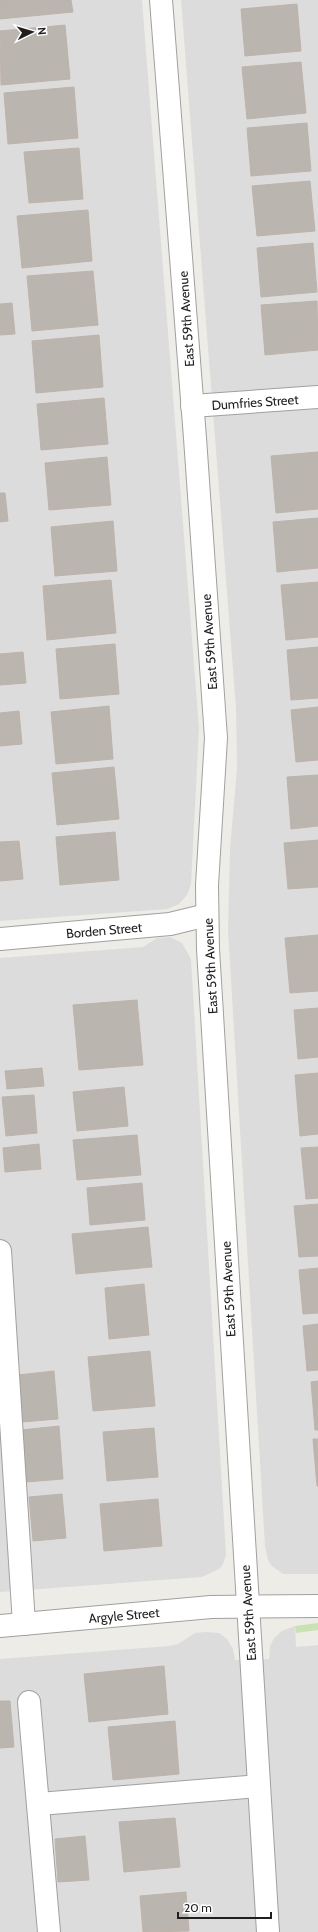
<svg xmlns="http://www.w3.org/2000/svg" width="318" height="1932" font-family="Cabin,sans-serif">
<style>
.residential{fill:#dddcdc}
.grass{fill:#c9e2b2}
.building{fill:#bbb5af;stroke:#beb3aa}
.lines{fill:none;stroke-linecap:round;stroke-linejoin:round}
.minor-casing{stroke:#a0a0a0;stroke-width:24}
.minor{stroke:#fff;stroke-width:22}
.labels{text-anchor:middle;stroke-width:3;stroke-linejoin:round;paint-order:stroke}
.street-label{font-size:13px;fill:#1f1f1f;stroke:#fff}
</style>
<rect width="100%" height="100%" fill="#eeece6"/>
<g class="residential">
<polygon points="0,0 142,0 199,728 191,884 187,895 179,904 168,909 0,921"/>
<polygon points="181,0 318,0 318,1574 283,1574 272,1566 268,1560 265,1546 228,930 230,849 237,768 236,708"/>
<polygon points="170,937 182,943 191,959 226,1555 223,1564 219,1569 202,1577 0,1592 0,958 143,947 157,938"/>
<polygon points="295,1626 296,1647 318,1645 318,1932 0,1932 0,1659 169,1646 178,1644 195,1633 206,1632 219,1633 227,1639 233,1649 235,1660 269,1659 270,1646 274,1638 282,1631"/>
</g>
<polygon class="grass" points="318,1623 318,1630 296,1633 295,1626"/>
<g class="building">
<polygon points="0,0 71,0 73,12 0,19"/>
<polygon points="297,4 301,51 245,56 241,9"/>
<polygon points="65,25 70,79 1,85 0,31"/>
<polygon points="301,62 306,113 247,119 242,67"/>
<polygon points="74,87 78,138 8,144 4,93"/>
<polygon points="307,123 311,171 251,176 247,128"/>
<polygon points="79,148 83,199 29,203 24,152"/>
<polygon points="310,181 315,231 257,236 252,186"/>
<polygon points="88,210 92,261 22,268 17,216"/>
<polygon points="313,243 317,292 261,297 257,248"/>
<polygon points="93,271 98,325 32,331 27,276"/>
<polygon points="317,301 318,350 265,355 261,305"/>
<polygon points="12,303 15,334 0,335 0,304"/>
<polygon points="99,335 103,387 36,393 32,341"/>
<polygon points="104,398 108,444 41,450 37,404"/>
<polygon points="318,452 318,509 276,513 271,456"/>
<polygon points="107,457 111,505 49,510 45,463"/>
<polygon points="0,493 5,493 8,521 0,522"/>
<polygon points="318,518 318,568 277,572 273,522"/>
<polygon points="113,521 117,571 55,576 51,527"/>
<polygon points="111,580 116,633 47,640 43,586"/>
<polygon points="318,582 318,637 286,640 281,585"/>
<polygon points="115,644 119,694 60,699 56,649"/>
<polygon points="318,647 318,698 291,700 287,650"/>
<polygon points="23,652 26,683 0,685 0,654"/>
<polygon points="109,706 113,759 56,764 51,712"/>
<polygon points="318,707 318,760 296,762 291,710"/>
<polygon points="19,711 22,744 0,746 0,713"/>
<polygon points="114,767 119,819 57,825 52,773"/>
<polygon points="318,775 318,826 291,829 287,777"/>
<polygon points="115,832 119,880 60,885 56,837"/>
<polygon points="318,840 318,887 288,889 284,843"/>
<polygon points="19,841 23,879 0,881 0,842"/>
<polygon points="318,935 318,991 290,993 285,938"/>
<polygon points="137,1000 143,1065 79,1070 73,1005"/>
<polygon points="318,1008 318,1057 298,1059 294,1010"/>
<polygon points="42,1068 44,1086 7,1089 5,1071"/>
<polygon points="318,1073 318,1134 300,1136 295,1075"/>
<polygon points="124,1087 128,1126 77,1131 73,1092"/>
<polygon points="34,1095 37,1133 6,1136 2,1097"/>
<polygon points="137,1135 141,1175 77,1180 73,1140"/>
<polygon points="39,1144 41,1169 5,1172 3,1148"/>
<polygon points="318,1147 318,1198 306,1199 301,1148"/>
<polygon points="142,1183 145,1220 90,1225 87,1188"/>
<polygon points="318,1204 318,1256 299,1257 294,1206"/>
<polygon points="148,1227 152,1267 76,1274 72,1234"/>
<polygon points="318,1268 318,1313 303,1314 299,1270"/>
<polygon points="144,1284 149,1335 109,1339 105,1288"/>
<polygon points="318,1324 318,1370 307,1371 303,1326"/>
<polygon points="150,1351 155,1406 93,1411 88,1357"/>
<polygon points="54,1371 58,1419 22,1422 18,1375"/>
<polygon points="318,1381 318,1430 315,1430 311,1382"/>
<polygon points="59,1426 63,1479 26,1482 21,1430"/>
<polygon points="154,1428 158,1477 107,1481 103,1432"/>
<polygon points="313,1439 318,1439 318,1486 317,1486"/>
<polygon points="62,1494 66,1538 33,1541 29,1497"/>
<polygon points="158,1499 162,1546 104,1551 100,1504"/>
<polygon points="164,1666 168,1714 89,1722 84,1674"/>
<polygon points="0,1701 10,1701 14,1747 0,1748"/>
<polygon points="175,1721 179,1774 113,1780 108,1727"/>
<polygon points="175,1818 180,1867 124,1872 119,1822"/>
<polygon points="85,1836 89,1880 58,1882 55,1839"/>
<polygon points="186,1892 189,1931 143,1932 140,1896"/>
</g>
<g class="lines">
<defs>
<g id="minor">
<polyline points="161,0 195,438 216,738 207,885 208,949 268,1932"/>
<polyline points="192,406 318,397"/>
<polyline points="0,939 170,924 207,915"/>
<polyline points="0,1251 24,1624"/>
<polyline points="0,1626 211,1607 318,1606"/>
<polyline points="29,1702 49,1932"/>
<polyline points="39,1804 259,1786"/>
</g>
</defs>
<use href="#minor" class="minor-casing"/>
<use href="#minor" class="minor"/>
</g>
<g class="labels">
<g class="street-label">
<text transform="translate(186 319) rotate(-94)" y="5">East 59th Avenue</text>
<text transform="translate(255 402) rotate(-4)" y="5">Dumfries Street</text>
<text transform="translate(209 642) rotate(-94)" y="5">East 59th Avenue</text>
<text transform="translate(104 930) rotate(-5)" y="5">Borden Street</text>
<text transform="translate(210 966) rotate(-93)" y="5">East 59th Avenue</text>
<text transform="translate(228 1289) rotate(-93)" y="5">East 59th Avenue</text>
<text transform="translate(248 1613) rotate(-94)" y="5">East 59th Avenue</text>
<text transform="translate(124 1615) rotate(-5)" y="5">Argyle Street</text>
</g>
</g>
<g transform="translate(32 32) rotate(85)" stroke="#ffffff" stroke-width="3" paint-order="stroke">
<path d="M0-3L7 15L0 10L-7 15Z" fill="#1f1f1f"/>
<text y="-6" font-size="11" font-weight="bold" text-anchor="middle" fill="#1f1f1f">N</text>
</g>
<path d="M178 1912v6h93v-6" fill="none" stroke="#1f1f1f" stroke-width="2"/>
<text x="184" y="1912" font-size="12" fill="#1f1f1f" stroke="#ffffff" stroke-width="3" paint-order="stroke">20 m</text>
</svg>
